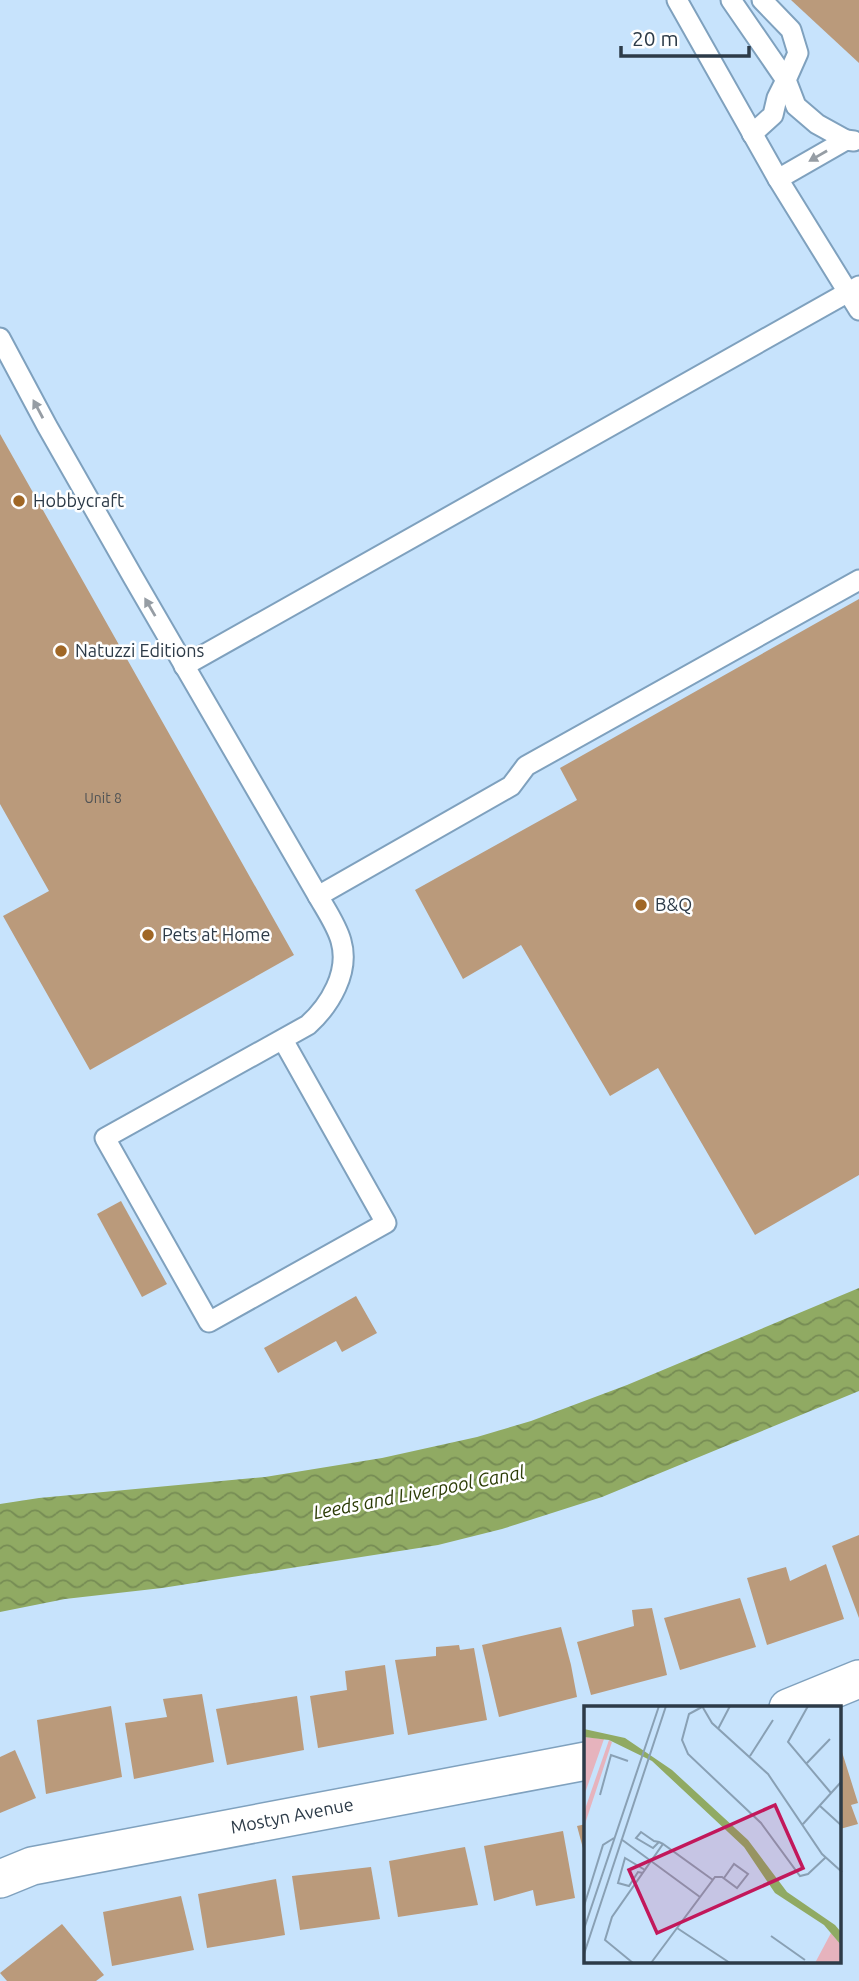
<svg xmlns="http://www.w3.org/2000/svg" width="859" height="1981" font-family="Ubuntu,sans-serif">
<style>
.water{fill:url(#water-waves)}
.building{fill:#ba9a7b}
.lines{fill:none;stroke-linecap:round;stroke-linejoin:round}
.service-casing{stroke:#7fa1be;stroke-width:23}
.minor-casing{stroke:#7fa1be;stroke-width:40}
.service{stroke:#fff;stroke-width:19}
.minor{stroke:#fff;stroke-width:37}
.oneway{fill:#969da4}
.poi-dot{fill:#a06726;stroke:#fff;stroke-width:2.5}
.labels{text-anchor:middle;stroke-width:5;stroke-linejoin:round;paint-order:stroke}
.number-label{font-size:14px;fill:#505355}
.poi-label{font-size:18px;fill:#2d3b48;stroke:#fff;text-anchor:start}
.street-label{font-size:18px;fill:#2d3b48;stroke:#fff}
.water-label{font-size:19px;font-style:italic;fill:#2d3d07;stroke:#fff}
.inset-road{fill:none;stroke:#89a0b4;stroke-width:2}
.view{fill:#c2185b;fill-opacity:0.15;stroke:#c2185b;stroke-width:3.5}
.inset-edge{fill:none;stroke:#2d3b48;stroke-width:3.5}
</style>
<defs>
<pattern id="water-waves" width="16" height="10" patternUnits="userSpaceOnUse" patternTransform="scale(1.75)"><rect width="16" height="10" fill="#90aa63"/><path d="M0 5q4-4 8 0t8 0" fill="none" stroke="#768c54"/></pattern>
</defs>
<rect width="100%" height="100%" fill="#c7e3fc"/>
<polygon class="water" points="859,1288 859,1391 602,1497 502,1529 438,1545 162,1588 65,1599 0,1612 0,1504 39,1498 265,1477 382,1458 477,1437 531,1421 627,1385"/>
<g class="building">
<polygon points="791,0 859,0 859,63"/>
<polygon points="0,434 294,955 90,1070 3,916 49,891 0,804"/>
<polygon points="859,599 859,1175 755,1235 658,1068 610,1096 521,945 463,979 415,890 577,800 560,768"/>
<polygon points="121,1201 167,1284 142,1297 97,1214"/>
<polygon points="356,1296 377,1333 342,1352 336,1341 278,1373 264,1348"/>
<polygon points="859,1535 859,1618 832,1546"/>
<polygon points="826,1564 844,1619 767,1645 747,1578 786,1567 790,1581"/>
<polygon points="740,1598 756,1647 680,1670 664,1618"/>
<polygon points="652,1608 667,1675 591,1695 577,1642 634,1626 632,1610"/>
<polygon points="561,1627 571,1665 577,1697 499,1717 482,1645"/>
<polygon points="459,1645 460,1650 474,1648 487,1720 408,1735 395,1660 436,1656 436,1647"/>
<polygon points="385,1665 394,1734 318,1748 310,1696 347,1690 345,1671"/>
<polygon points="202,1694 214,1762 134,1779 125,1723 167,1717 163,1699"/>
<polygon points="297,1696 304,1750 227,1765 216,1709"/>
<polygon points="111,1706 122,1777 46,1794 37,1720"/>
<polygon points="15,1750 36,1798 0,1813 0,1757"/>
<polygon points="842,1752 858,1803 851,1805 858,1824 840,1829 840,1753"/>
<polygon points="586,1824 586,1856 585,1856 577,1826"/>
<polygon points="563,1831 575,1898 536,1906 533,1890 494,1901 484,1846"/>
<polygon points="465,1847 478,1905 398,1917 389,1861"/>
<polygon points="371,1867 380,1919 300,1930 292,1876"/>
<polygon points="276,1879 285,1935 207,1948 198,1894"/>
<polygon points="181,1896 194,1950 112,1966 103,1912"/>
<polygon points="62,1924 104,1975 96,1981 7,1981 0,1973"/>
</g>
<g class="lines">
<defs>
<g id="service">
<polyline points="677,0 778,179 859,310"/>
<polyline points="731,0 786,80 777,98 773,115 752,134"/>
<polyline points="762,0 791,30 798,53 786,80 796,106 817,124 846,140"/>
<polyline points="778,179 846,140 854,141"/>
<path d="M0 338 47 426 133 577 318 896C326 910 337 926 341 941 350 972 330 1005 308 1025L105 1138 209 1322 386 1223 283 1040"/>
<polyline points="184,666 859,286"/>
<polyline points="318,896 511,786 526,766 859,580"/>
</g>
<g id="minor">
<polyline points="788,1708 859,1679"/>
<polyline points="0,1879 32,1866 586,1761"/>
</g>
</defs>
<use href="#service" class="service-casing"/>
<use href="#minor" class="minor-casing"/>
<use href="#service" class="service"/>
<use href="#minor" class="minor"/>
</g>
<defs><path id="oneway-solid" d="M-6-.8H1V-3.2L6.5 0L1 3.2V.8H-6Z" transform="scale(1.75)"/></defs>
<g class="oneway">
<use href="#oneway-solid" transform="translate(818 156) rotate(150)"/>
<use href="#oneway-solid" transform="translate(38 409) rotate(-118)"/>
<use href="#oneway-solid" transform="translate(150 607) rotate(-120)"/>
</g>
<g class="poi-dot">
<circle cx="19" cy="501" r="7"/>
<circle cx="61" cy="651" r="7"/>
<circle cx="641" cy="905" r="7"/>
<circle cx="148" cy="935" r="7"/>
</g>
<g class="labels">
<g class="number-label">
<text x="103" y="803">Unit 8</text>
</g>
<g class="poi-label">
<text x="33" y="507">Hobbycraft</text>
<text x="75" y="657">Natuzzi Editions</text>
<text x="655" y="911">B&amp;Q</text>
<text x="162" y="941">Pets at Home</text>
</g>
<g class="street-label">
<text transform="translate(292 1816) rotate(-11)" y="6">Mostyn Avenue</text>
</g>
<g class="water-label">
<text transform="translate(419 1492) rotate(-11)" y="7">Leeds and Liverpool Canal</text>
</g>
</g>
<g transform="translate(584 1706)">
<rect width="257" height="257" fill="#c7e3fc"/>
<path d="M0 31 20 33 0 90ZM25 34 28 36 0 121V106ZM247 227 257 239V257H231Z" fill="#e6b3bd"/>
<path d="M0 23 41 32 88 64 164 134 203 186 251 219 257 226V239L240 219 191 187 160 141 68 55 25 34 0 31Z" fill="#90aa63"/>
<path class="inset-road" d="M118 0 128 17 184 68 238 148 258 166M224 0 204 36 247 87M118 1 105 8 98 34 104 48 177 117 216 170 224 168 241 152M134 23 146 0M166 50 189 14M222 58 246 33M16 89 27 49 44 55M236 100 258 120M219 118 258 75M37 133 116 191M75 136 69 142 52 132 57 126 70 135 75 136 79 138M59 167 54 166 45 180 34 177 41 152 61 164M0 200 19 139 30 132M93 222 146 257M0 223 75 0M187 230 221 254M0 248 82 0M49 257 21 234 28 211 79 138 129 174M67 257 131 171H138L153 182 164 168 150 158 140 172"/>
<path class="view" d="M191 99 219 162 73 227 45 164Z"/>
<rect width="257" height="257" class="inset-edge"/>
</g>
<path d="M621 46v10h128v-10" fill="none" stroke="#2d3b48" stroke-width="3.5"/>
<text x="632" y="46" font-size="21" fill="#2d3b48" stroke="#ffffff" stroke-width="5" paint-order="stroke">20 m</text>
</svg>
